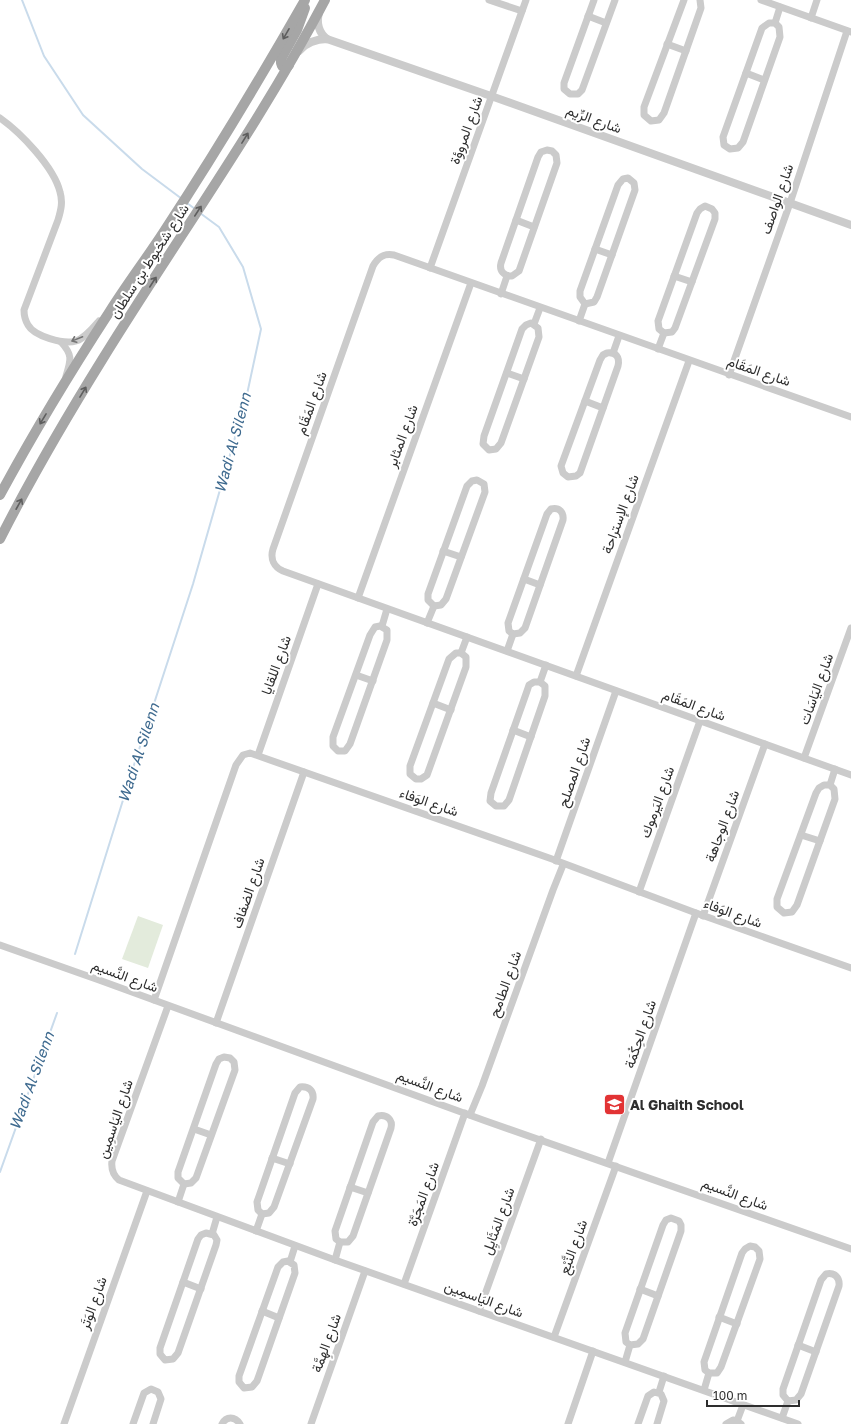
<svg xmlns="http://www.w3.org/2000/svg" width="851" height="1424" font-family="'Golos Text',Vazirmatn,sans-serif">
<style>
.green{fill:#e3ebdc}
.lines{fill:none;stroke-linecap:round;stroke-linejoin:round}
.stream{stroke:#c9dbeb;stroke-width:2}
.minor{stroke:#cbcbcb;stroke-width:7}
.tertiary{stroke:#cbcbcb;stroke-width:8}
.primary{stroke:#a6a6a6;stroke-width:10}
.oneway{stroke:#5e5e5e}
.oneway2{stroke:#757575}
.labels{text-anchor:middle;stroke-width:4;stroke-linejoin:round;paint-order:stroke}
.street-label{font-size:14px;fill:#2e2e2e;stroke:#fff}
.poi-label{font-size:14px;font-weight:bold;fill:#2e2e2e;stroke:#fff;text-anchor:start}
.water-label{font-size:15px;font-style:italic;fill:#3e6a8f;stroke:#fff}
</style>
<rect width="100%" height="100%" fill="#fff"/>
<polygon class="green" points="138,916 163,925 148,968 122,959"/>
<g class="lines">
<g class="stream">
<polyline points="22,0 44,56 83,115 142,169 182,199"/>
<polyline points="187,203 195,209"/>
<polyline points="75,954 133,768 193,584 246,399 261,329 243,267 219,227 200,213"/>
<polyline points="0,1172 57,1013"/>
</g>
<g class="minor">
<polyline points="489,0 522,11"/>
<polyline points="594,0 564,83 564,89 570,94 578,94 582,90 615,0"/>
<polyline points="684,0 644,107 644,115 651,121 659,120 664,113 701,8 700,0"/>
<polyline points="761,0 851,32"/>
<polyline points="588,16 606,23"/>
<polyline points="811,18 817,0"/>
<polygon points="769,23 775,23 779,27 780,37 743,142 738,148 730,149 724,145 723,137 762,28"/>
<polyline points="775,23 780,7"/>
<polyline points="667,44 686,51"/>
<polyline points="746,73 764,80"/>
<path d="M0 118C20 132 54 167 60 192 63 202 61 210 58 220L24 310C24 315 25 320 28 325 34 336 64 345 76 341 85 338 93 328 99 321"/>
<path d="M547 150 552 151 556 155 557 163 519 271 512 276C504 276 499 271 501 263L538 157 541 152Z"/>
<polygon points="628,178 634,183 635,190 597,297 594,302 585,304 580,297 580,291 618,185 623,179"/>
<polygon points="705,206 712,209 715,213 715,219 675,328 672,332 664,333 659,329 658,321 697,213 700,209"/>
<polyline points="516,220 534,227"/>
<polyline points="595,249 612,255"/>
<polyline points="430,268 526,0"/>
<polyline points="674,276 692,282"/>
<polyline points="501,294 507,276"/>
<polyline points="579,321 585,304"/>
<polygon points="531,323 538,328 539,337 501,443 496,449 489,450 483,444 484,436 522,329 526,325"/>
<polyline points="534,324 540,308"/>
<path d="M61 342C73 355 71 360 66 376"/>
<polyline points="658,349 664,333"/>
<path d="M607 353C616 352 620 357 618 366L580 473 576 476 568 477 563 473 561 466 600 360 603 355Z"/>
<polyline points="613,353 619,336"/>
<polyline points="507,373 524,379"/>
<polyline points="729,375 790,203 847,31"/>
<polyline points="585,401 603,408"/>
<path d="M851 417 394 255C384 253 378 257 373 266L273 549C270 559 274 567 283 571L851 775"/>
<polygon points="477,480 484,484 485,492 446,599 441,605 434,606 428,600 428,594 467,486 472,481"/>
<path d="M551 509C559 507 564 512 563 520L525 628 520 633 513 634 509 631 508 623 547 514Z"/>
<polyline points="443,551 461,557"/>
<polyline points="524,579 540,585"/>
<polyline points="358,598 471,283"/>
<polyline points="427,623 434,606"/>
<polygon points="380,626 387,630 387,640 350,744 345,751 338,751 333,746 333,737 370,635 375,627"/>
<polyline points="382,626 387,609"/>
<polyline points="507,651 513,634"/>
<polygon points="456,653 461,653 466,657 466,667 427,775 421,779 416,779 410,774 410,766 449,659"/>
<polyline points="461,653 467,637"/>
<polyline points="356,675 373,681"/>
<polyline points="576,676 689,361"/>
<polygon points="534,682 540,682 545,686 545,696 509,800 504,806 496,806 490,801 491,793 527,691 529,685"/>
<polyline points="540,682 546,665"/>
<polyline points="433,703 451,710"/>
<polyline points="513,730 531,737"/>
<polyline points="258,755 318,584"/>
<polyline points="804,758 851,628"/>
<polygon points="824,785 830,785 834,789 835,799 797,905 792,912 784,913 777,907 777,899 816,793 819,788"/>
<polyline points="830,785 835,769"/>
<polyline points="801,835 820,841"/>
<polyline points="556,861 616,691"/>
<polyline points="639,892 700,721"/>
<polyline points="703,916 765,744"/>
<polyline points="0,945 99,980 483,1120 851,1249"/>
<polyline points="154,1000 236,765 243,755 250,753 552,859 696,913 851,968"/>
<path d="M168 1006 112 1161C111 1169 113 1175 119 1180L335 1260 798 1424"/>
<polyline points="216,1023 304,772"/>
<polygon points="224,1057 230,1058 234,1062 235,1070 196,1178 191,1183 184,1184 178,1178 178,1172 216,1064 219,1059"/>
<path d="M300 1087C309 1086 314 1091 313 1099L274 1207 269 1213 262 1214 258 1210 257 1202 295 1093Z"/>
<polyline points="470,1115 482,1086 553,890 563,865"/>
<path d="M378 1116C387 1114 393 1120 391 1128L353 1236 348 1242H340L336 1239 335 1231 373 1122Z"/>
<polyline points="194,1129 211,1135"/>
<polyline points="272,1158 290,1164"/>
<polyline points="608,1163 696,913"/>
<polyline points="350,1187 368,1193"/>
<polyline points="178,1202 184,1184"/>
<polygon points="671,1218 679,1221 681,1225 681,1231 643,1339 638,1344 630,1345 626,1342 625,1333 663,1225 666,1220"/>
<polyline points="256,1231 262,1214"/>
<polygon points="206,1233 214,1235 217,1240 216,1245 178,1353 173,1359 165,1360 160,1354 160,1348 198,1239 201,1235"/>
<polyline points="212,1234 217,1217"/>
<polygon points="750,1246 755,1247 759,1251 760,1259 721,1367 717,1373 709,1373 705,1370 704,1362 742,1253 745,1249"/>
<polyline points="335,1260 340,1242"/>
<polygon points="288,1261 294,1265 295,1273 257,1381 252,1387 244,1388 239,1382 239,1376 278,1267 283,1262"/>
<polyline points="290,1262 295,1246"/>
<path d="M826 1274C835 1272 840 1278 839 1286L801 1394 796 1400 788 1401 783 1395V1389L821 1280Z"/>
<polyline points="183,1282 201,1289"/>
<polyline points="404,1284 465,1113"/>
<polyline points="640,1289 658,1296"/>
<polyline points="262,1311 279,1318"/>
<polyline points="479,1311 541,1139"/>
<polyline points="719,1317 737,1324"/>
<polyline points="554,1337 616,1166"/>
<polyline points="798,1345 816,1352"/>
<polyline points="625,1362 630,1345"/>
<polyline points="704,1390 709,1373"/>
<polyline points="659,1392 664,1376"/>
<polyline points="782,1418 788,1401"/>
<polyline points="737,1421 743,1405"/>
<polyline points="64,1424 147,1191"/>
<polyline points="133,1424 144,1393 151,1389 158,1392 161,1399 153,1424"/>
<path d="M222 1424C226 1416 235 1416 240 1424"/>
<polyline points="311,1424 365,1271"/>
<polyline points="568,1424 593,1351"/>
<polyline points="638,1424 648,1396 654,1392 661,1394 664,1401 657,1424"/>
<polyline points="726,1424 733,1420 737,1421 741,1424"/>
</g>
<g class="tertiary">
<path d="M319 13C316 23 319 33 327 39"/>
<path d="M299 51C307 42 316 39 327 39L491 96 851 225"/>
</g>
<g class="primary">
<polyline points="289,65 287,67 282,66 281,63 281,59 297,30 305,8"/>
<path d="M0 495C34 432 71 371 110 311 127 284 146 259 163 233 213 157 260 79 305 0"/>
<path d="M0 539C31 478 66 418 102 360 176 240 259 125 325 0"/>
</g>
</g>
<defs><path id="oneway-shaft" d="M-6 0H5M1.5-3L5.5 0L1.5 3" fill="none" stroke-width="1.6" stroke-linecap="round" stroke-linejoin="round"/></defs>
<g class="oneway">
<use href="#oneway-shaft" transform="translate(286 34) rotate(120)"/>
<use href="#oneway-shaft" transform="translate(245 138) rotate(-58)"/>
<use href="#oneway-shaft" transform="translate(198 211) rotate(-57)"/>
<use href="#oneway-shaft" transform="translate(153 282) rotate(-57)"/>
<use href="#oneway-shaft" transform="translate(83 392) rotate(-59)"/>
<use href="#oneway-shaft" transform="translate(43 419) rotate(121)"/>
<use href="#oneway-shaft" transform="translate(19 504) rotate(-61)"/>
</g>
<use class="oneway2" href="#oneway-shaft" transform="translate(77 339) rotate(158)"/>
<defs>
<symbol id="school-square" viewBox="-11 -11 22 22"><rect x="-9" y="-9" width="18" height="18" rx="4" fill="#e23334" stroke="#fff"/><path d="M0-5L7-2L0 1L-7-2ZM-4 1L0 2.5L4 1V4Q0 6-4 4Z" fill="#fff"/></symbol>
</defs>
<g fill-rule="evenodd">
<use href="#school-square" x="602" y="1092" width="25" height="25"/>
</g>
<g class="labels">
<g class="street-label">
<text transform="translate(594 119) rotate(20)" y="5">شارع الرِّيم</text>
<text transform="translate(466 130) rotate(-70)" y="5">شارع المروؤة</text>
<text transform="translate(777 199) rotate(-71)" y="5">شارع الواصف</text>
<text transform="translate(149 261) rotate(-57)" y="5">شارع شخبوط بن سلطان</text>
<text transform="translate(759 371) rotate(19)" y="5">شارع المَقَام</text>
<text transform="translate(311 403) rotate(-70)" y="5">شارع المَقَام</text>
<text transform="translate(402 436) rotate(-70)" y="5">شارع المثابر</text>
<text transform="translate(620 514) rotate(-70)" y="5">شارع الإستراحة</text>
<text transform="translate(276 665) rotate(-70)" y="5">شارع اللقايا</text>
<text transform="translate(816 689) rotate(-70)" y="5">شارع اليَاسَات</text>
<text transform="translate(694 705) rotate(20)" y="5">شارع المَقَام</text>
<text transform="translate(574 772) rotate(-71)" y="5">شارع المصلح</text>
<text transform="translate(429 802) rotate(19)" y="5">شارع الوَفاء</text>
<text transform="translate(657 802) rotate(-70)" y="5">شارع اليَرموك</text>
<text transform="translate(722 826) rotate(-70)" y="5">شارع الوجاهة</text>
<text transform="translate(248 893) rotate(-71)" y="5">شارع الضفاف</text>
<text transform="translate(733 913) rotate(20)" y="5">شارع الوَفاء</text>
<text transform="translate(125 976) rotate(20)" y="5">شارع النَّسيم</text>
<text transform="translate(505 984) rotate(-70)" y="5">شارع الطامح</text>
<text transform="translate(640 1034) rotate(-71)" y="5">شارع الحِكْمَة</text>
<text transform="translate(430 1086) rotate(20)" y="5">شارع النَّسيم</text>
<text transform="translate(115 1119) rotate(-71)" y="5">شارع اليَاسمِين</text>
<text transform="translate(423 1194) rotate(-70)" y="5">شارع المَجَرَّة</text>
<text transform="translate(735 1194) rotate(20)" y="5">شارع النَّسيم</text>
<text transform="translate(498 1221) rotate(-70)" y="5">شارع المَثَايِل</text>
<text transform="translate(573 1247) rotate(-70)" y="5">شارع النَّبْع</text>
<text transform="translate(484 1299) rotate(20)" y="5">شارع اليَاسمِين</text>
<text transform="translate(93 1303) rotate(-70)" y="5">شارع الوَتَر</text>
<text transform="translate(326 1343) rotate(-70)" y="5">شارع الهِمَّة</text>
</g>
<g class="poi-label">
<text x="630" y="1110">Al Ghaith School</text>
</g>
<g class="water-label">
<text transform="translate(233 443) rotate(-75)" y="5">Wadi Al Silenn</text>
<text transform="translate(139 753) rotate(-72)" y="5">Wadi Al Silenn</text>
<text transform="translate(32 1081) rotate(-70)" y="5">Wadi Al Silenn</text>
</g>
</g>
<path d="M707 1400v6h92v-6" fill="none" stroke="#2e2e2e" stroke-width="2"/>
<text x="713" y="1400" font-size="12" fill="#2e2e2e" stroke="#ffffff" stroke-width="3" paint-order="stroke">100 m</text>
</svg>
